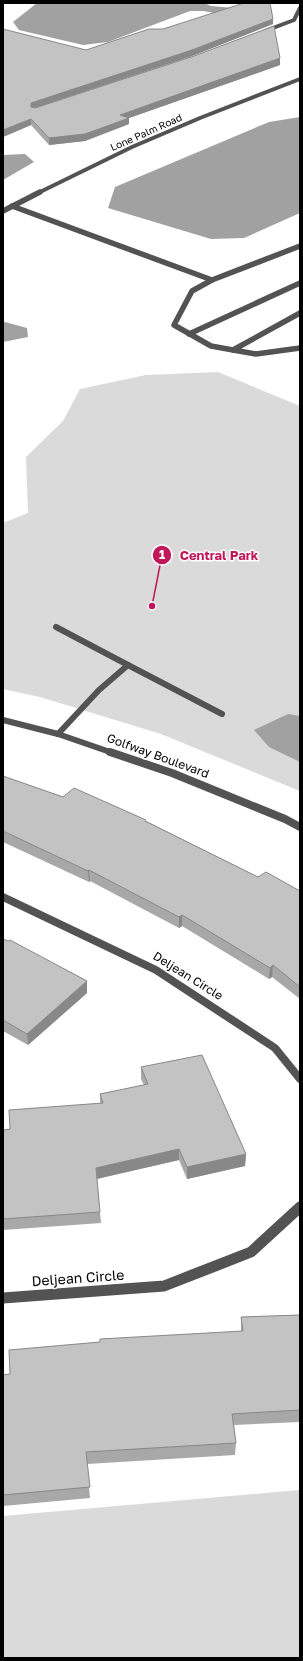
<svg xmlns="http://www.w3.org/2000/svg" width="303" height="1661" font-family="'Golos Text',sans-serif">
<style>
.green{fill:#dadada}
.water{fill:#a1a1a1}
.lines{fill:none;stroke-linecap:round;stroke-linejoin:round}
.service-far1{stroke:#535353;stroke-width:5.5}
.service{stroke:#535353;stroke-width:6}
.minor-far4{stroke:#535353;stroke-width:4}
.minor-far3{stroke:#535353;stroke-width:5.5}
.minor-far2{stroke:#535353;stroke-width:6}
.minor-far1{stroke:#535353;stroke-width:8}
.minor{stroke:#535353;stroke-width:11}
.wall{fill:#a8a8a8}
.shaded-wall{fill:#888}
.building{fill:#c3c3c3;stroke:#888}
.labels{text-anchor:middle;stroke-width:3;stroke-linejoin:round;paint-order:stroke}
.far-street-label{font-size:10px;fill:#000;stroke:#fff}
.street-label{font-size:12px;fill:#000;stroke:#fff}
.near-street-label{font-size:14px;fill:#000;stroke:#fff}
.leader{fill:none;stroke:#c2185b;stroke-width:1.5}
.callout-dot{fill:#c2185b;stroke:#fff;stroke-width:1.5}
.mark-label{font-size:12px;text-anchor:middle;font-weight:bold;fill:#fff}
.callout-label{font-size:13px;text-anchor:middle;font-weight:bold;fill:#c2185b;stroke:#fff;stroke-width:3;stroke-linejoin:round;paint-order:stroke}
</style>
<rect width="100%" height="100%" fill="#fff"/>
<g class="green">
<polygon points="218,372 300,406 300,791 161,734 40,697 3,689 3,523 28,513 26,457 63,421 80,389 146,375"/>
<polygon points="300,1490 300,1658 3,1658 3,1516"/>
</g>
<g class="water">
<polygon points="37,3 204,3 211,6 256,10 242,19 204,11 190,11 108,42 83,45 19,30 13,22"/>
<polygon points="300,117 300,213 244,238 211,239 108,208 115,187 269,122"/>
<polygon points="25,154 34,162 3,180 3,155"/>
<polygon points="5,322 27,328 28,337 3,342 3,323"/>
<polygon points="288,714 300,716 300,762 269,747 254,730"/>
</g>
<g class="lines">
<g class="service-far1">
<polyline points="12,206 212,280"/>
<polyline points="300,313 233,350 256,354 300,348"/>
<polyline points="189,334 300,283"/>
<polyline points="233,350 211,346 174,325 192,291 212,280 300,246"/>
</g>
<g class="service">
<polyline points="56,627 128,665"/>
<polyline points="58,734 99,690 128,665 222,714"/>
</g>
<g class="minor-far4">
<polyline points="265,31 294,20 300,8"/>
<polyline points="38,193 132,147 200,118 300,79"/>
</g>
<polyline class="minor-far3" points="3,211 40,192"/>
<polyline class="minor-far2" points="3,720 58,734 113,753"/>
<g class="minor-far1">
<polyline points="110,752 172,773 285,819 300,827"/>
<polyline points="3,897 156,970 275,1048 300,1079"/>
</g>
<polyline class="minor" points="3,1298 164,1286 251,1252 300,1207"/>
</g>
<g class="wall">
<polygon points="273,24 192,56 35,108 280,65 129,118 129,124 85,141 49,145 31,125 3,137 86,50"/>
<polygon points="3,776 63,797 146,821 258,877 300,891 300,999 272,977 269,979 182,926 179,928 90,881 89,882 3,842"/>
<polygon points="3,939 87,981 87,993 28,1045 3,1031"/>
<polygon points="141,1067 246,1154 245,1166 187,1179 179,1160 97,1179 101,1223 3,1230 3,1130 10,1129 100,1103 100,1094 144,1085 141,1079"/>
<polygon points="300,1315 300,1422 234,1425 236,1443 235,1455 87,1464 90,1498 3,1506 3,1375 10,1374 241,1331 241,1317"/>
</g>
<g class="shaded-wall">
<polygon points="273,19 273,24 192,56 31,109 31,103"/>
<polygon points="280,58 280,65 129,118 129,124 85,141 49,145 49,138 120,115"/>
<polygon points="31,119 31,125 3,137 3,130"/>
<polygon points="89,870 90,881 89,882 88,871"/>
<polygon points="182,915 182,926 179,928 179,917"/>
<polygon points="273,965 272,977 269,979 270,968"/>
<polygon points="87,981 87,993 28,1045 27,1034"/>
<polygon points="179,1149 179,1160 96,1179 96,1168"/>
<polygon points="246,1154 245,1166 187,1179 187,1167"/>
</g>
<g class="building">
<polygon points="244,3 270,3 273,19 192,50 31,103 31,107 35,108 194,56 274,26 280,58 120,115 129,118 85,134 49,138 31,119 3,130 3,29 86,50 149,29 163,29"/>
<polygon points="3,776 63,797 74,788 146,820 145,821 258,877 266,872 300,891 300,987 273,965 270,968 182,915 179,917 89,870 88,871 3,831"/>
<polygon points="3,939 8,941 10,940 87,981 27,1034 3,1020"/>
<polygon points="202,1055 246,1154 187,1167 179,1149 96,1168 100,1212 3,1219 3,1130 10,1129 9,1110 103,1103 100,1094 148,1084 141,1067"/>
<polygon points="300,1315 300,1410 232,1414 236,1443 86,1452 90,1487 3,1495 3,1375 10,1374 9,1350 100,1342 100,1339 243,1331 241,1317"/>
</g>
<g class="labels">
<g class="far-street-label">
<text transform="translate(146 132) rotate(-24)" y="4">Lone Palm Road</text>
</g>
<g class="street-label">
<text transform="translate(158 756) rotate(20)" y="4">Golfway Boulevard</text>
<text transform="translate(188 976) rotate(32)" y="4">Deljean Circle</text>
</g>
<g class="near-street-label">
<text transform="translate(78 1278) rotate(-4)" y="5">Deljean Circle</text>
</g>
</g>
<path class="leader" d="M152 606L162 555"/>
<g class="callout-dot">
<circle cx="152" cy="606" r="4"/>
<circle cx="162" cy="555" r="10"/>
</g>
<g class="mark-label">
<text x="162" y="559">1</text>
</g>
<g class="callout-label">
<text x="219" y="560">Central Park</text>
</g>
<rect width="303" height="1661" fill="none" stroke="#000000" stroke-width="8"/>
</svg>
